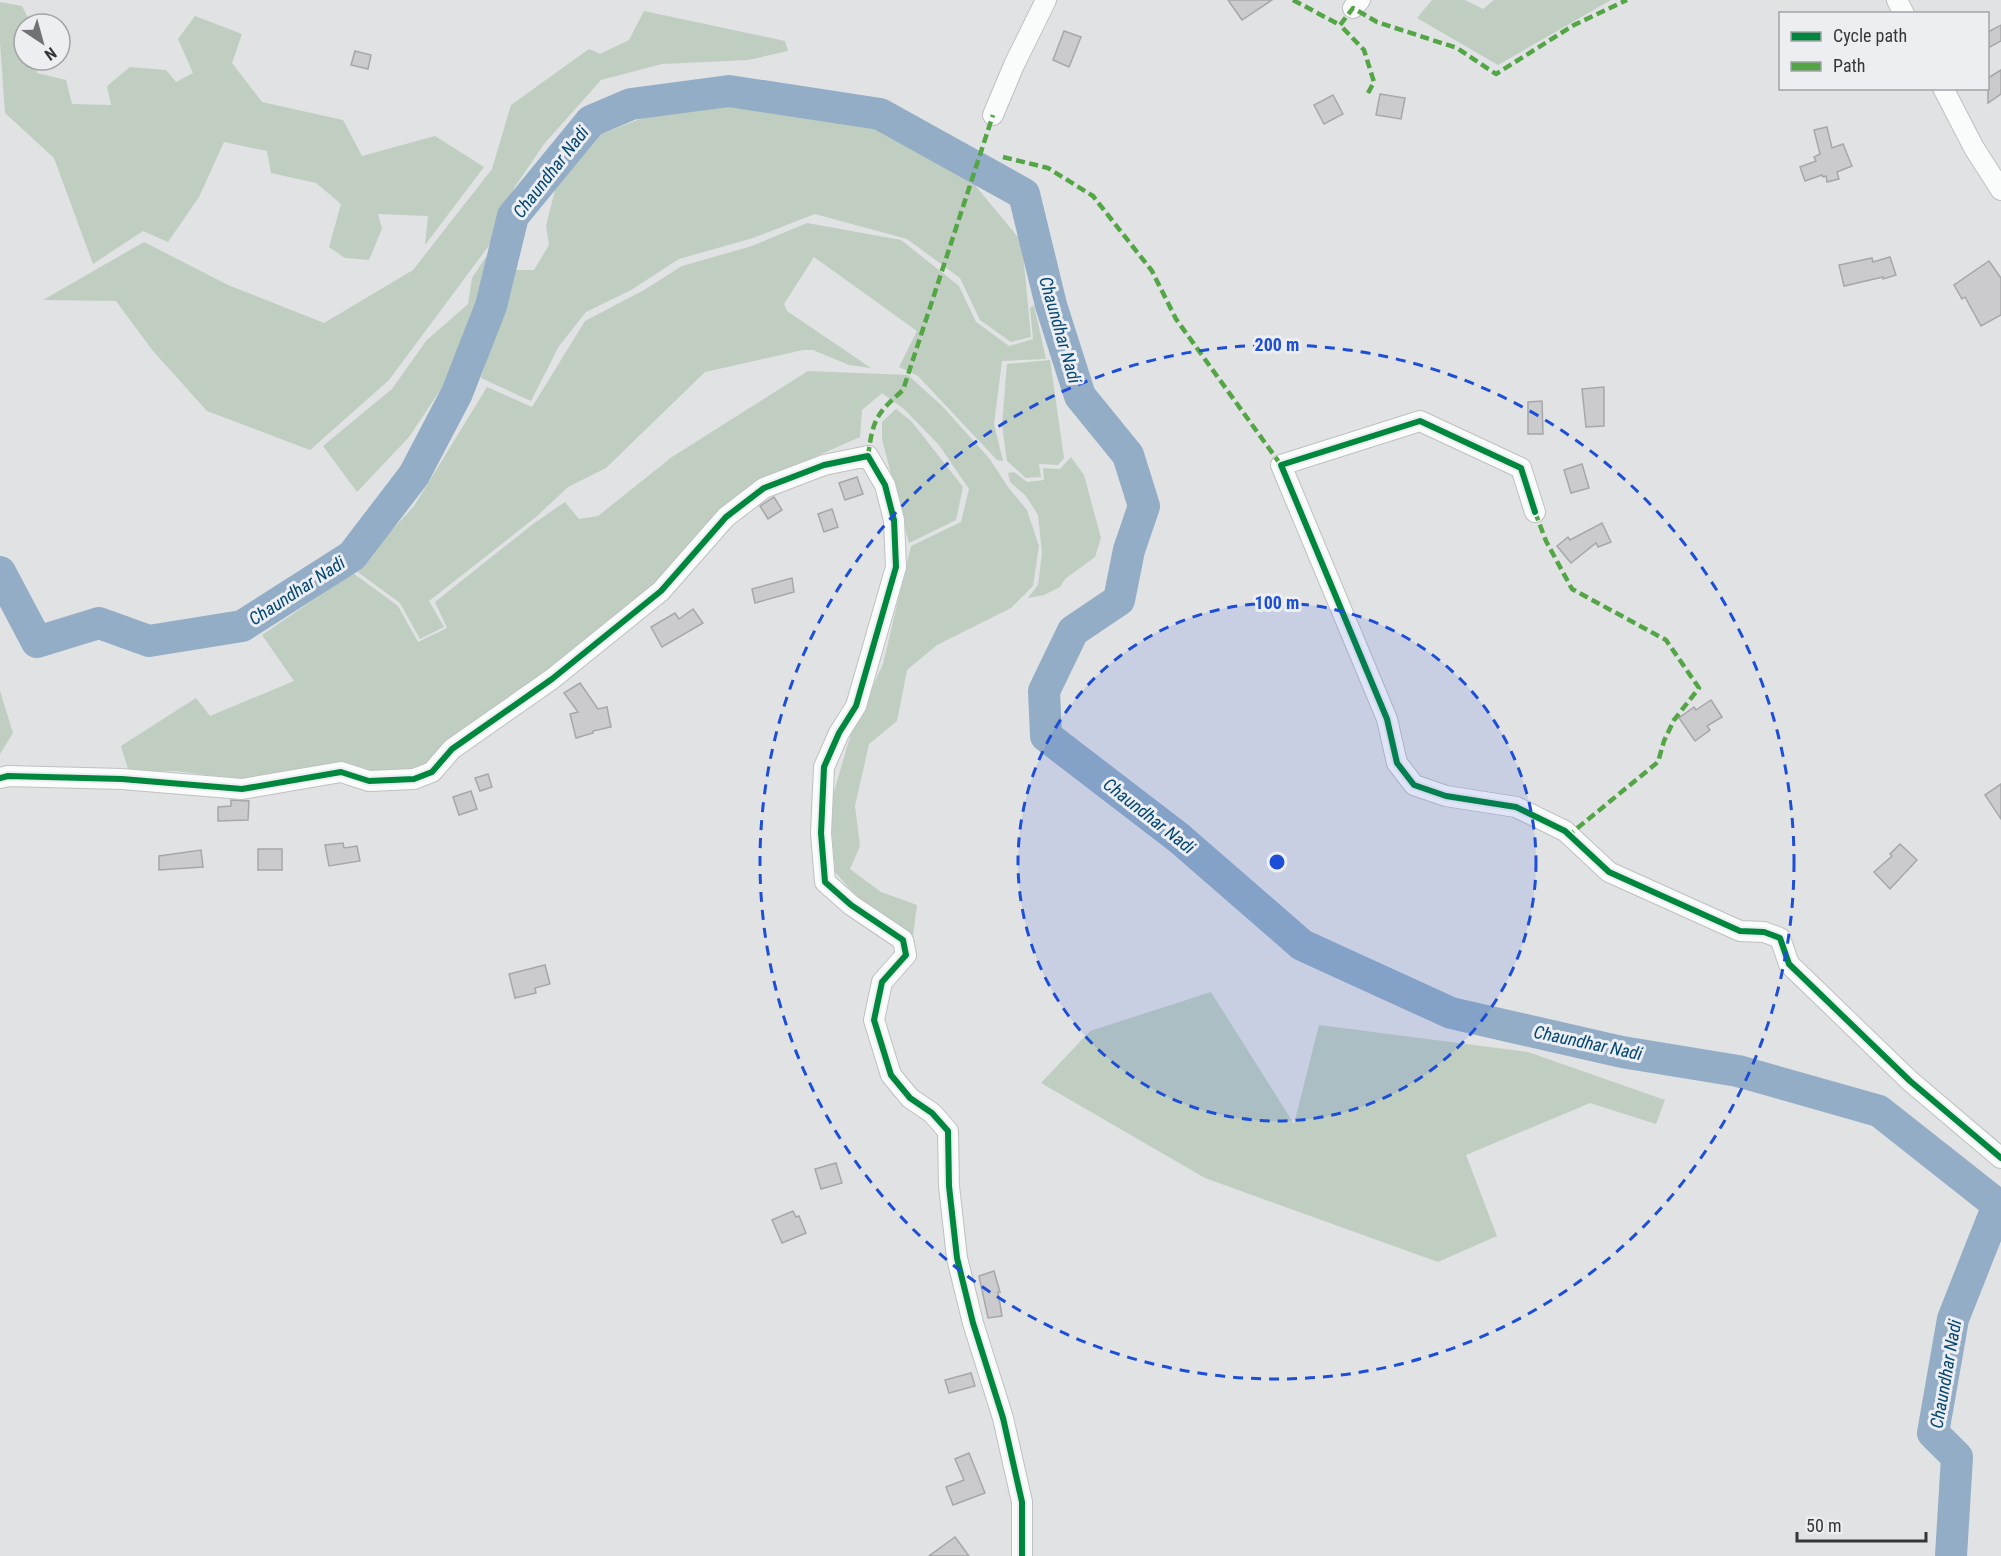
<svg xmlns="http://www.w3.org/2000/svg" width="2001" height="1556" font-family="'Roboto Condensed',sans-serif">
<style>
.green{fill:#bfcec1}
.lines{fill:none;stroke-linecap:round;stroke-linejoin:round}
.stream{stroke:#92adc5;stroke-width:5}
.river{stroke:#92adc5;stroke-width:32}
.building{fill:#cbcbcd;stroke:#a6a7a9;stroke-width:1.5}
.street-casing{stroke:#bfc0c1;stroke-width:22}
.street{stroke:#fafbfb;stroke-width:20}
.quiet{stroke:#53a545;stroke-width:4.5;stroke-dasharray:9 4.5;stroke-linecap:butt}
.cycleway-casing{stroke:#eceef2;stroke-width:10}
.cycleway{stroke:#00873e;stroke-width:6}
.ring{fill:none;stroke:#1d4ed8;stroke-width:3;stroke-dasharray:10 8}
.labels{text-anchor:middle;stroke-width:6;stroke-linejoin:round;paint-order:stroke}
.water-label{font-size:18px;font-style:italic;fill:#034773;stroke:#eceef2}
.centre{fill:#1d4ed8;stroke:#eceef2;stroke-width:3}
.ring-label{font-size:18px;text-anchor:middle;font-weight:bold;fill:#1d4ed8;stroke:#eceef2;stroke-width:6;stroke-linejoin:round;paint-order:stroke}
</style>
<rect width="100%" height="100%" fill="#e0e2e4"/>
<g class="green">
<polygon points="1432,0 1465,0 1483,9 1494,0 1611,0 1498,65 1417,18"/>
<polygon points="0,2 22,6 31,24 24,24 24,60 37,60 37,73 66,80 72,104 111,105 107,86 130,67 166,70 176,82 193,73 178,39 195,16 242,34 232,63 262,102 343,120 362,156 435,136 484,167 425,245 428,216 378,214 382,229 369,260 345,258 329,247 341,204 316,183 271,173 267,151 224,142 199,197 168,242 143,231 93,264 54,158 5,113 0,42"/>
<polygon points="644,11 785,41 788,51 748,60 662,64 601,80 544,144 514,188 502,228 389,380 310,450 207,411 153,351 116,301 43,300 144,242 228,285 324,323 413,270 492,169 511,105 589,49 600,54 629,40"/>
<polygon points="731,106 806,114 884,129 965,173 1022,242 1031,337 1011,342 980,320 960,278 907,239 815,214 753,238 679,259 631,290 586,312 559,346 531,401 481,378 512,270 534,270 549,245 546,226 556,186 601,134 658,112"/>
<polygon points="807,223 901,240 959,286 976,322 1009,346 1033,339 1030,308 1034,305 1046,359 1002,361 994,424 1003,461 997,460 918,376 899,367 917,331 814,257 784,304 787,311 871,368 849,365 813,350 803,350 705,372 606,468 568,487 536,517 429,601 444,627 420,639 400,603 355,570 414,506 487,387 532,407 585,321 644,290 682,266 752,246"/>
<polygon points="496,250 478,309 445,383 409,437 357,492 323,446 392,389 426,341 468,304 472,278 485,258"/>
<polygon points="1050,360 1064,458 1058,465 1039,464 1041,477 1026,478 1007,461 1002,425 1007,364"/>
<polygon points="808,371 908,375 942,406 989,458 1008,487 1027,510 1039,546 1033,586 1011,608 937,645 907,670 897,721 869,744 855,806 860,846 850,869 881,892 917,905 913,935 873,915 835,872 830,805 851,734 883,664 911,546 961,522 969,489 939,445 904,409 882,393 862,410 860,437 803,462 739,495 660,579 595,634 507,699 422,766 387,775 252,781 176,771 129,772 121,746 196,698 210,716 294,681 262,635 353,573 398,606 418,642 447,628 435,602 533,524 565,502 579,519 598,516 672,457"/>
<polygon points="896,409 912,422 963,487 956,520 909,543 882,439 882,422"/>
<polygon points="1071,457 1084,475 1101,538 1095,557 1065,579 1060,587 1044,595 1028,598 1038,585 1042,553 1038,515 1026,496 1010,482 1008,473 1014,472 1027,482 1044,480 1043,468 1060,469"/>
<polygon points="0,691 13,733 0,754"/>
<polygon points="1211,992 1294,1124 1319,1025 1528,1052 1665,1100 1656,1124 1590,1103 1466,1155 1497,1236 1438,1262 1205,1178 1041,1083 1090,1031"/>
</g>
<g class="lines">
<polyline class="stream" points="1998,1205 2001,1206"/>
<polyline class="river" points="0,572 37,642 99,623 149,641 242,626 352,556 414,475 457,393 491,306 513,216 591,121 631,104 729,91 880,114 1024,194 1051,305 1080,396 1128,455 1144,506 1129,550 1119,600 1073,631 1044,691 1046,736 1179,838 1302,945 1451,1013 1622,1052 1738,1071 1879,1111 1998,1205 1953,1319 1933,1433 1957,1457 1951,1556"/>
</g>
<g class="building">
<polygon points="1228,0 1272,0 1242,20"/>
<polygon points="2001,25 2001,41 1988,48 1988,32"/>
<polygon points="1064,31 1081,37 1069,67 1053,60"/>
<polygon points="355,51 371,55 368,69 351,65"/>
<polygon points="2001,70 2001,94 1988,103 1988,78"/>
<polygon points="1380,94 1405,98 1401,119 1376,115"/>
<polygon points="1333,95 1343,114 1324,124 1314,105"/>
<polygon points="1827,127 1832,148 1843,144 1852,166 1837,172 1839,179 1827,182 1826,176 1823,177 1822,175 1805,181 1800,167 1816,161 1814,157 1820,154 1814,130"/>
<polygon points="1890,257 1896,275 1883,279 1883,277 1844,286 1839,265 1872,258 1873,262"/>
<polygon points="1989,261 2001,278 2001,315 1981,326 1965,297 1962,299 1954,285"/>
<polygon points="1604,387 1604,426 1586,427 1582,389"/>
<polygon points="1542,401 1543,434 1528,434 1528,402"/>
<polygon points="1582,464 1589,488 1571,493 1564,470"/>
<polygon points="857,477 863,494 845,500 839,483"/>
<polygon points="774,497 782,510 768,519 760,506"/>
<polygon points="832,509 838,527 824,532 818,514"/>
<polygon points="1602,523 1611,542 1598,547 1596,543 1571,563 1557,546 1568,537 1570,540"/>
<polygon points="792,578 794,592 755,603 752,589"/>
<polygon points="693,609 703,623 662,647 651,627 675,613 679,619"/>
<polygon points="580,683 598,709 607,707 611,727 593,731 593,733 576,738 570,714 578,712 564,693"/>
<polygon points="1711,700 1722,717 1707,726 1710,730 1695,741 1679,718 1694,707 1696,710"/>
<polygon points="488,774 492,787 480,791 475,778"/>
<polygon points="2001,784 2001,819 1985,795"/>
<polygon points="471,791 477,809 459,815 453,797"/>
<polygon points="231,800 249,801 248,820 218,821 218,807 231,806"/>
<polygon points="343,843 344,848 357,846 360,861 329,866 325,845"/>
<polygon points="1900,844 1917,860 1890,889 1874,872 1892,856 1890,854"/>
<rect x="258" y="849" width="24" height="21"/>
<polygon points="201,850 203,867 159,870 159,856"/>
<polygon points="545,965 550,984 535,988 536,993 515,998 509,974"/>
<polygon points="836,1163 842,1183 821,1189 815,1169"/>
<polygon points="793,1211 796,1217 799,1216 806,1233 782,1243 772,1220"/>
<polygon points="994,1271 1000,1292 998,1292 1002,1316 988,1318 979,1276"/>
<polygon points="971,1373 975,1386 949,1393 945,1380"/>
<polygon points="969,1453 985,1493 953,1505 946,1487 964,1480 955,1459"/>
<polygon points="955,1537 969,1556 929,1556"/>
</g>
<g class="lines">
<defs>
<g id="street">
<polyline points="1897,0 1904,14"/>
<polyline points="1353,8 1360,0"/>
<polyline points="1943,88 1974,148 2001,190"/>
<polyline points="993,115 1014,65 1046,0"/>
<polyline points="1535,512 1521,468 1420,421 1281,465 1387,719 1397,763 1414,785 1446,796 1516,807 1565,831 1609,872 1740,931 1764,932 1780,938 1789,964 1910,1081 2001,1158"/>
<polyline points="0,778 8,776 122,779 242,789 341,772 369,781 414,779 432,772 452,749 552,679 661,591 726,517 764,488 824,465 868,456 885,485 894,520 896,567 856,706 839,733 824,767 821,833 825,882 851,905 903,940 906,955 882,982 874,1020 891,1075 910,1098 932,1113 948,1131 949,1186 957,1258 973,1323 1003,1418 1022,1502 1022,1556"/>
</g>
</defs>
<use href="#street" class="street-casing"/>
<use href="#street" class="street"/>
<g class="quiet">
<polyline points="1293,0 1340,25"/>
<polyline points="1368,93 1374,82 1364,50 1340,25 1353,8 1377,22 1457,48 1496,74 1574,25 1627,0"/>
<polyline points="1003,157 1048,168 1093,196 1152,271 1176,319 1281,465"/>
<path d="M868 456C873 420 875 415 903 390L993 115"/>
<polyline points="1535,512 1546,541 1572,589 1666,640 1699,688 1674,720 1664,741 1658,762 1569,835"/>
</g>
<defs>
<g id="cycleway">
<polyline points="1535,512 1521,468 1420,421 1281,465 1387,719 1397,763 1414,785 1446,796 1516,807 1565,831 1609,872 1740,931 1764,932 1780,938 1789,964 1910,1081 2001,1158"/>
<polyline points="0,778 8,776 122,779 242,789 341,772 369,781 414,779 432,772 452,749 552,679 661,591 726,517 764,488 824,465 868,456 885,485 894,520 896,567 856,706 839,733 824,767 821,833 825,882 851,905 903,940 906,955 882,982 874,1020 891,1075 910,1098 932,1113 948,1131 949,1186 957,1258 973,1323 1003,1418 1022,1502 1022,1556"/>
</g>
</defs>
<use href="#cycleway" class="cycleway-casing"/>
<use href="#cycleway" class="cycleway"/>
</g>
<circle cx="1277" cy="862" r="259" fill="#1d4ed8" fill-opacity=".12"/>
<g class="ring">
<circle cx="1277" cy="862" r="259"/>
<circle cx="1277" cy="862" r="517"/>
</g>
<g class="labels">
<g class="water-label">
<text transform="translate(551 172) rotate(-52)" y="6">Chaundhar Nadi</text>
<text transform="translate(1060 330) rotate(74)" y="6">Chaundhar Nadi</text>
<text transform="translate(297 591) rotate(-33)" y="6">Chaundhar Nadi</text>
<text transform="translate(1149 816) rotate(38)" y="6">Chaundhar Nadi</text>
<text transform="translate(1588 1043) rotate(12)" y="6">Chaundhar Nadi</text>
<text transform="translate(1946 1374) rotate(-80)" y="6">Chaundhar Nadi</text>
</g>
</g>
<circle cx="1277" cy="862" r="9" class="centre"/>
<g class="ring-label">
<text x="1277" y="351">200 m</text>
<text x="1277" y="609">100 m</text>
</g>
<rect x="1779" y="12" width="210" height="78" fill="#eceef2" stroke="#a3a4a7" stroke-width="1.5"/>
<rect x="1791" y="32" width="30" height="9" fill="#00873e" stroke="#a3a4a7" stroke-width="1.5"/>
<text x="1833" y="42" font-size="18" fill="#353637">Cycle path</text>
<rect x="1791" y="62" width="30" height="9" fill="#53a545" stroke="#a3a4a7" stroke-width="1.5"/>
<text x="1833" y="72" font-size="18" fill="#353637">Path</text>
<g transform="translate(42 42) rotate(144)"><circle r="28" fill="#eceef2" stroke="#a3a4a7" stroke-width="1.5"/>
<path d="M0-4.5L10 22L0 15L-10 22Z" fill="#717274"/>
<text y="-9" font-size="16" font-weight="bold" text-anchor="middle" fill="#353637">N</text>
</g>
<path d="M1797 1532v9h129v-9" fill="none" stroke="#353637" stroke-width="3"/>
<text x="1806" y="1532" font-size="18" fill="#353637" stroke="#eceef2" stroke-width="4.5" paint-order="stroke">50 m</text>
</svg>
